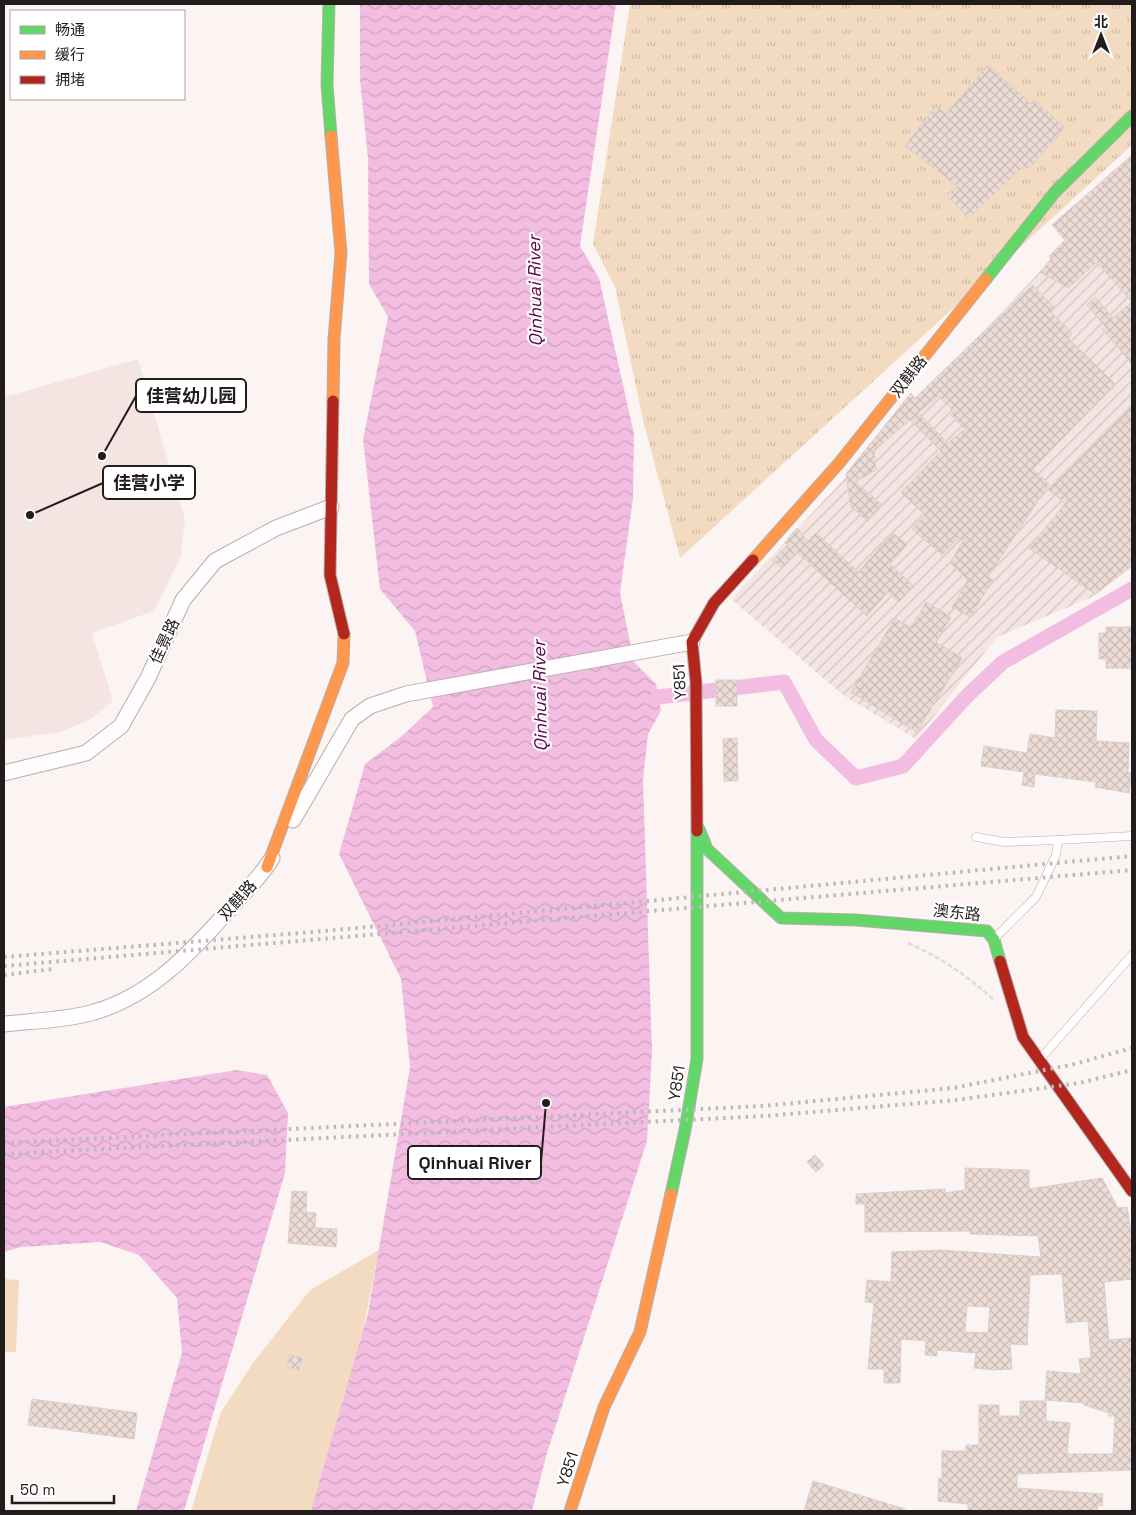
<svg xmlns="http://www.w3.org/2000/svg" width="1136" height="1515" font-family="'Space Grotesk','Noto Sans SC',sans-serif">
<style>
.built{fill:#f4e5e3}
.industrial{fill:url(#industrial-furrows)}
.grass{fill:url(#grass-tufts)}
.park{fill:#f2dbc1}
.water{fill:url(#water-waves)}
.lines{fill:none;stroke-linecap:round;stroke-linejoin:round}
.canal{stroke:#f2bde0;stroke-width:15}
.building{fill:url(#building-cross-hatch);stroke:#d7d0ce;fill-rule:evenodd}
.lane-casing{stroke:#b4aead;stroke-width:9}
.street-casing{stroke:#b4aead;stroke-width:17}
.fast-casing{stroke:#b4aead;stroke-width:13}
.slow-casing{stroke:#b4aead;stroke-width:13}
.jam-casing{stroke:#b4aead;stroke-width:13}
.path{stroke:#dddada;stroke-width:2.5;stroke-dasharray:5 2.5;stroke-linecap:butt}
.lane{stroke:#fffdfd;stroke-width:8}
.street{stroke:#fffdfd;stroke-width:15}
.fast{stroke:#63d668;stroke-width:11}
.slow{stroke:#ff974d;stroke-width:11}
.jam{stroke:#b3261e;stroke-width:11}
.rail{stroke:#bbb9b9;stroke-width:4;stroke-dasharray:2.5 5;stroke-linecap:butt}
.labels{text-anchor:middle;stroke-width:4.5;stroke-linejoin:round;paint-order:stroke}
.street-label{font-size:16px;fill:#221c1c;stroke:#fff}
.water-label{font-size:18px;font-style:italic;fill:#5d074c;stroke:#fff}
.leader{fill:none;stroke:#221c1c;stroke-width:2}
.callout-dot{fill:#221c1c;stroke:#fff;stroke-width:2}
.callout{fill:#fff;stroke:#221c1c;stroke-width:2}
.callout-label{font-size:18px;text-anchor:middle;font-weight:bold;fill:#221c1c}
</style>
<defs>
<pattern id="industrial-furrows" width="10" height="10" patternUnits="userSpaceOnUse" patternTransform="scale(1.25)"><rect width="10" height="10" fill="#f4e5e3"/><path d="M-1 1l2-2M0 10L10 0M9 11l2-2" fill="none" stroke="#d1c4c2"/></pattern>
<pattern id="grass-tufts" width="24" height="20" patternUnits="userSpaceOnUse" patternTransform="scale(1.25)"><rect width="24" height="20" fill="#f2dbc1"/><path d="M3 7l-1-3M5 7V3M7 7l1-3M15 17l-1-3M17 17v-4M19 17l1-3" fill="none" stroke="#cfbba5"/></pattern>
<pattern id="water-waves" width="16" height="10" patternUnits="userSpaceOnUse" patternTransform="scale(1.25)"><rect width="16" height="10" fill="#f2bde0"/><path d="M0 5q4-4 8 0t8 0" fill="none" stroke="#cfa2c0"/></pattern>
<pattern id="building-cross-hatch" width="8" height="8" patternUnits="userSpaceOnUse" patternTransform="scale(1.25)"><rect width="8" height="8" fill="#ebdbd4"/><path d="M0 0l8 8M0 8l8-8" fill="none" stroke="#c9bbb5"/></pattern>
</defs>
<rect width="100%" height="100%" fill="#fcf4f2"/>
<polygon class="built" points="138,359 185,519 181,556 154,611 92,633 113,701 91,719 60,732 4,740 4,397"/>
<polygon class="industrial" points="1132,174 1132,566 1095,596 997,637 916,739 843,695 731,599"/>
<polygon class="grass" points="630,4 1132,4 1132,145 680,558 644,424 615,287 593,244"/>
<g class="park">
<polygon points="379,1250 364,1325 316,1511 191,1511 221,1412 253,1363 310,1290"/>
<polygon points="4,1279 19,1280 16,1352 4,1352"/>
</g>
<g class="water">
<polygon points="360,4 616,4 580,246 599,278 634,434 633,498 620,593 634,662 656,684 661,711 648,734 643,780 652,1051 647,1141 547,1453 532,1511 311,1511 368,1313 410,1067 401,979 339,854 365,764 402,736 433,707 415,631 380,589 363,439 388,317 369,284 368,159 360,79"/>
<polygon points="237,1070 267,1075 288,1113 285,1173 184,1511 136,1511 182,1353 177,1298 139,1255 101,1242 21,1247 4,1252 4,1107"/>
</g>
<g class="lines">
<polyline class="canal" points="658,697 784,682 816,740 856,778 903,766 967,696 1003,662 1132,589"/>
</g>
<g class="building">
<polygon points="988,65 1031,104 1034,100 1065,128 1028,169 1024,166 968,218 947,195 957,186 905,146 936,106 946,114"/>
<polygon points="1132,155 1132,302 1097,262 1068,288 1040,272 1051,259 1049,256 1065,240 1052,225"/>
<path d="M1032 285 1054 307 1050 311 1072 333 1068 338 1115 384 1033 469 1049 484 988 577 993 580 970 617 952 607 968 580 950 563 963 541 958 538 942 555 912 529 925 515 901 492 941 451 910 420 874 450 876 470 855 482 881 504 868 521 851 507 846 474 911 393 915 398ZM938 396 954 412 951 415 965 429 948 443 918 413Z"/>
<polygon points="1095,297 1113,318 1132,302 1132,364 1102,329 1105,326 1087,305"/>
<polygon points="1132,406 1132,566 1095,594 1029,548 1065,504 1048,489"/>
<polygon points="797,528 808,541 816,533 858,572 893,533 907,545 890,564 913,586 899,602 888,592 867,616 797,552 782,568 773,560 787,545 785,542"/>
<polygon points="926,602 951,617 936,642 962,658 917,732 851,692 895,618 911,628"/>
<polygon points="1106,627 1132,627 1132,668 1106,668 1106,659 1099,659 1099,633 1106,633"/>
<rect x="716" y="680" width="21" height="26"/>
<polygon points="1056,710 1097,711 1096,741 1129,743 1128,772 1131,773 1129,793 1095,787 1096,782 1035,774 1034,787 1022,785 1024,772 981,766 984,746 1027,753 1030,734 1055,738"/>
<polygon points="737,738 738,781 724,781 723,739"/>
<polygon points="815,1155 824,1165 816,1172 807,1162"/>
<path d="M965 1168 1029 1170V1189L1102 1178 1118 1208 1127 1207 1132 1239V1279L1104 1282 1109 1340 1132 1338 1130 1427H1132V1470L1017 1474V1488L1103 1494 1102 1506 1098 1505 1097 1511H968V1504L938 1501 939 1478 942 1479V1451H966V1445H979V1405H999V1416H1020V1401H1046V1421L1070 1423 1067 1454H1113L1115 1416H1109V1413L1084 1405V1403L1045 1400 1047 1371 1081 1374 1079 1359 1091 1358 1088 1321 1066 1323 1062 1274 1030 1275 1027 1345 1010 1344 1012 1369 994 1370 974 1368 976 1353 937 1350V1356L925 1355 926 1341 901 1339 900 1383H884V1369H868L874 1303 865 1302 867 1280 891 1282 892 1252 941 1250 1041 1257 1038 1236 970 1234V1231L865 1232V1204H856V1194L945 1189V1193L965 1190ZM967 1306 990 1307 988 1333 965 1332Z"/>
<polygon points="292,1191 307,1192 306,1212 316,1213 315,1228 337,1229 336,1247 288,1243"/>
<polygon points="290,1355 302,1358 299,1370 287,1367"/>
<polygon points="32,1399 137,1413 134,1439 28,1425"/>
<polygon points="813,1481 905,1509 904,1511 804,1511"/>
</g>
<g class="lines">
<defs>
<g id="lane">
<polyline points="976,837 1004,842 1058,840"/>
<polyline points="995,938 1036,897 1056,855 1058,840 1132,836"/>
<polyline points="1041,1058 1132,955"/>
</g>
<g id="street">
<polyline points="4,773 86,753 121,726 148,678 183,600 215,561 276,528 331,507"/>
<polyline points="293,820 352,719 370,706 406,694 692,642"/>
<path d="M4 1024C31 1021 68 1020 94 1012 154 995 196 947 236 902 248 888 263 874 272 858"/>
</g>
<g id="fast">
<polyline points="329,4 327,84 331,136"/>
<polyline points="986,279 1055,192 1132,116"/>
<polyline points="699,829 707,849 781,918 856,920 987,931 994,940 1000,961"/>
<polyline points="671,1194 685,1130 697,1059 697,831"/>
</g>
<g id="slow">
<polyline points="331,136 341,253 334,339 333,401"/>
<polyline points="753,560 840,462 986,279"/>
<polyline points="267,867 343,663 344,634"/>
<polyline points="570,1511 604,1407 640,1332 671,1194"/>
</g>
<g id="jam">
<polyline points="333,401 330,575 344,634"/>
<polyline points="697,831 696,682 692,642 714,603 753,560"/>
<polyline points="1000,961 1023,1037 1132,1191"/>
</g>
</defs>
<use href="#lane" class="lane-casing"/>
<use href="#street" class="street-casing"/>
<use href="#fast" class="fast-casing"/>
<use href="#slow" class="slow-casing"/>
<use href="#jam" class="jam-casing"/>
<path class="path" d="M908 943C942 958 966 975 994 1000"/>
<use href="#lane" class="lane"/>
<use href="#street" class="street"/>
<use href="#fast" class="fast"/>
<use href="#slow" class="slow"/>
<use href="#jam" class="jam"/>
<g class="rail">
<polyline points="4,957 325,931 1132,856"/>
<polyline points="4,966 1132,870"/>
<polyline points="4,975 53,969"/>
<polyline points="4,1143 763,1106 953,1088 1075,1064 1132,1048"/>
<polyline points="4,1154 765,1116 956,1100 1079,1083 1132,1070"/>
</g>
</g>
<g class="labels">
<g class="street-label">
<text transform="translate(908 376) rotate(-52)" y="6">双麒路</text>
<text transform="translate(164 641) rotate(-65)" y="6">佳景路</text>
<text transform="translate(679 682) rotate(-93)" y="6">Y851</text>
<text transform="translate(237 900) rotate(-48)" y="6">双麒路</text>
<text transform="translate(957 912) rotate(6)" y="6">澳东路</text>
<text transform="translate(676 1083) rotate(-81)" y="6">Y851</text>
<text transform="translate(567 1469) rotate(-72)" y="6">Y851</text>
</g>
<g class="water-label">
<text transform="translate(535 291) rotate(-91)" y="6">Qinhuai River</text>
<text transform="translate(540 696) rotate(-91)" y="6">Qinhuai River</text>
</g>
</g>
<path class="leader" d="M102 456L136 396M30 515L103 483M546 1103L541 1162"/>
<g class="callout-dot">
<circle cx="102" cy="456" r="5"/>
<circle cx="30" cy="515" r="5"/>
<circle cx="546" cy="1103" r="5"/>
</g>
<g class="callout">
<rect x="136" y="379" width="110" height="33" rx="5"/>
<rect x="103" y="466" width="92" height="33" rx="5"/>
<rect x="408" y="1146" width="133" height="33" rx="5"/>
</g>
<g class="callout-label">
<text x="191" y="402">佳营幼儿园</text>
<text x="149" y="489">佳营小学</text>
<text x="475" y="1169">Qinhuai River</text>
</g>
<rect width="1136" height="1515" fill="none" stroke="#221c1c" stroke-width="10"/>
<rect x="10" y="10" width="175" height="90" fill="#ffffff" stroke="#a7a4a4"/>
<rect x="20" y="26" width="25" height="8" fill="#63d668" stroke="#a7a4a4"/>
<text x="55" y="35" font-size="15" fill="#221c1c">畅通</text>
<rect x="20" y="51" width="25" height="8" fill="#ff974d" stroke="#a7a4a4"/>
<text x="55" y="60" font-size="15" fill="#221c1c">缓行</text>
<rect x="20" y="76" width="25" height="8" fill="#b3261e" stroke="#a7a4a4"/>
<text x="55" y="85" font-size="15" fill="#221c1c">拥堵</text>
<g transform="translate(1101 35)" stroke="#ffffff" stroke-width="4" paint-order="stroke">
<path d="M0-4L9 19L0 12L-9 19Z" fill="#221c1c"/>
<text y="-8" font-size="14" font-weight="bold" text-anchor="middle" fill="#221c1c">北</text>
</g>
<path d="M12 1495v8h102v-8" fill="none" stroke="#221c1c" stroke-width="2.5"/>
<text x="20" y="1495" font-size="15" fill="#221c1c" stroke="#ffffff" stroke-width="4" paint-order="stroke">50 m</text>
</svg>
